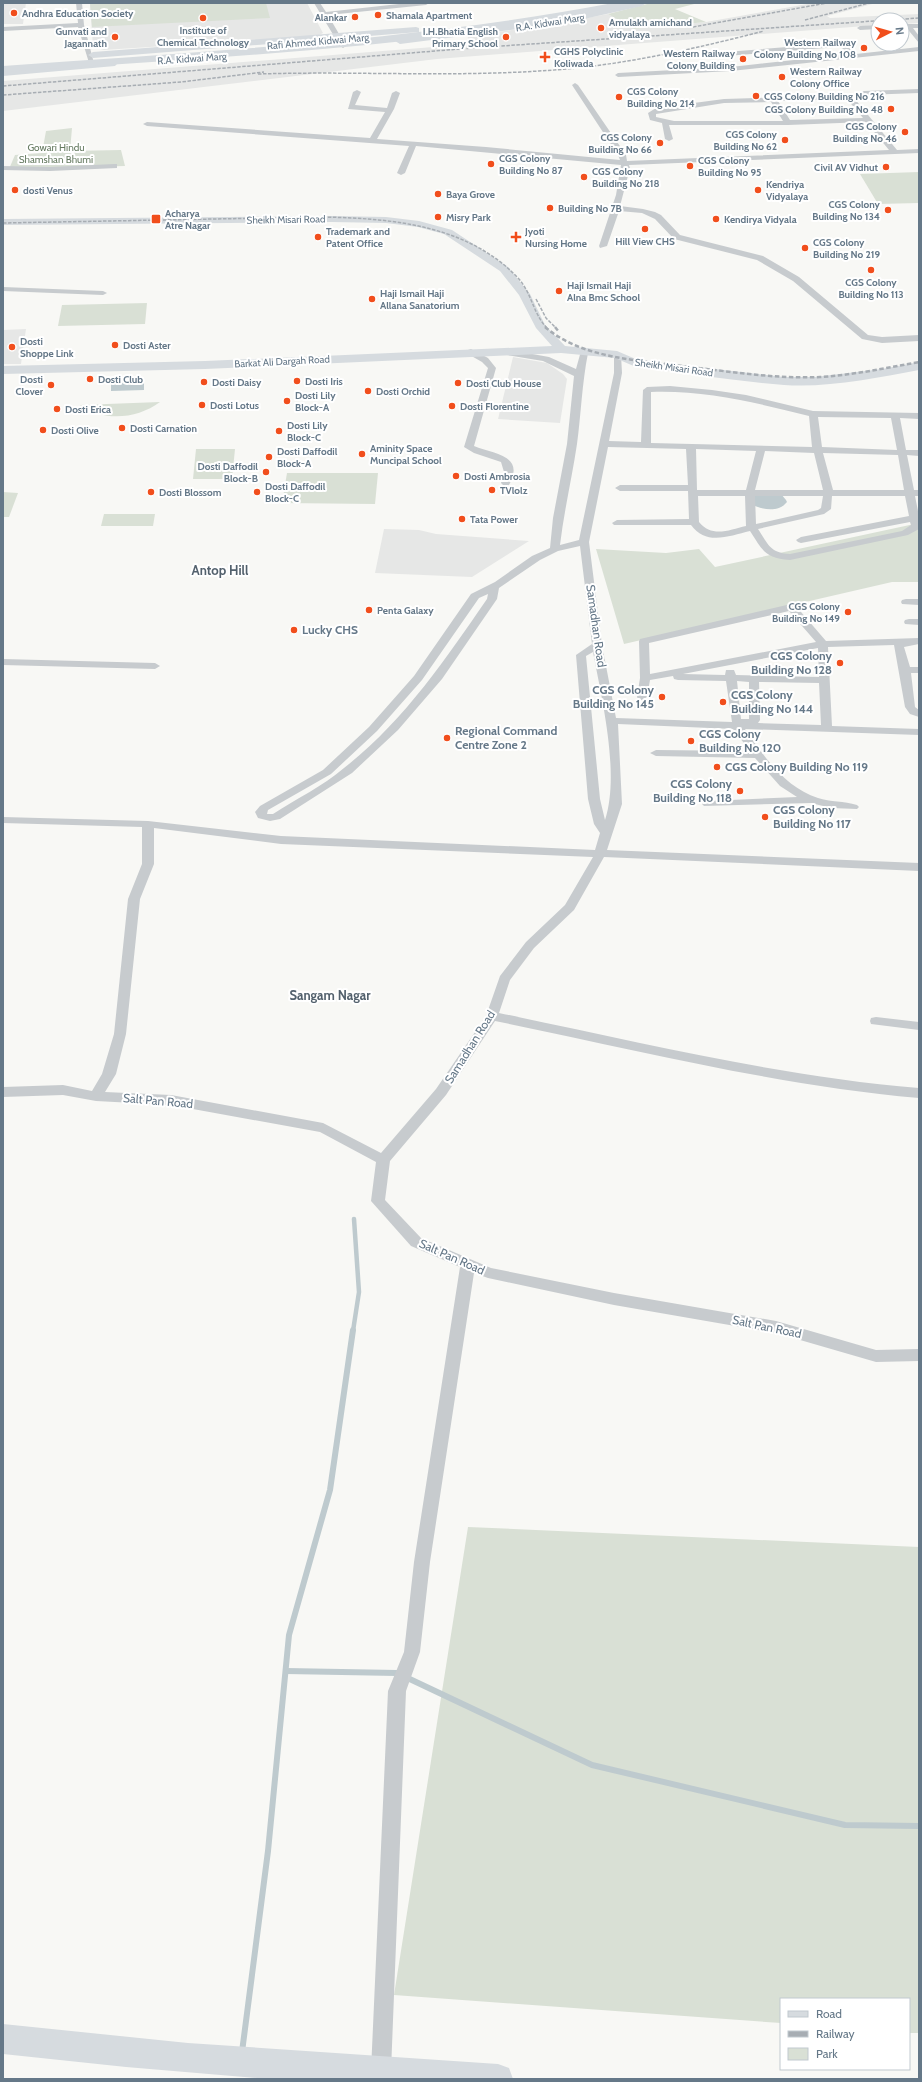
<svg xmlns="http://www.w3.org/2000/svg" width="922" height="2082" font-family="Cabin,sans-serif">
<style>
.built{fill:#e6e7e6}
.green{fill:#d9e0d5}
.water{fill:#becace}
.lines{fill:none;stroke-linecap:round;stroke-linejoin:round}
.stream-far1{stroke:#becace;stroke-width:4.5}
.stream{stroke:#becace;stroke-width:6}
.street{fill:#c7cbce;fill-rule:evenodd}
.secondary{fill:#d6dbdf;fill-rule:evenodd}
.primary{fill:#d6dbdf;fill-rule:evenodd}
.rail-far1{stroke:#a7adb3;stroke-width:1.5;stroke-dasharray:3.5 1.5;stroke-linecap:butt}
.rail{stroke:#a7adb3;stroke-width:2.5;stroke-dasharray:4.5 2.5;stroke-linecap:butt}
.poi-dot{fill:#f14e1c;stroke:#fff;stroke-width:1.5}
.labels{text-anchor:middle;stroke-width:4;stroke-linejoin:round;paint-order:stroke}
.far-poi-label{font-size:10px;font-weight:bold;fill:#657888;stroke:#fff;text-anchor:start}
.far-street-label{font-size:10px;fill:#657888;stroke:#fff}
.far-park-label{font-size:10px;fill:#657a60;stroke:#fff}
.street-label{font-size:12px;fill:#657888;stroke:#fff}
.poi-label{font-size:12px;font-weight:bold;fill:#657888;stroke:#fff;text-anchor:start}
.far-district-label{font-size:13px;font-weight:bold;fill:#53616d;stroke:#fff}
.neighbourhood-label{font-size:13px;font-weight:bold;fill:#53616d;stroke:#fff}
</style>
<rect width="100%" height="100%" fill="#f8f8f5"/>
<g class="built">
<polygon points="3,3 26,3 23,24 3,24"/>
<polygon points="90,3 307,3 323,33 317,36 104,50 93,47"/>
<polygon points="813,3 876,3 827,16 830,18 919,14 919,23 902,24 902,20 878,20 878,25 437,59 3,111 3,81 471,44 467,36 549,25 608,14 634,29 706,22"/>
<polygon points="26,329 21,364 3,364 3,330"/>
<polygon points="513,357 547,363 563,374 567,379 560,423 498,419"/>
<polygon points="384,529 419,530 436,534 529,541 472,577 375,573"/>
</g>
<g class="green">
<polygon points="90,3 266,3 270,18 92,27"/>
<polygon points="651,3 698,3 675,9 706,22 634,29 608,14"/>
<polygon points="72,128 70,151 121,150 125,166 9,169 15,155 42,153 46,131"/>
<polygon points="919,172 919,203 878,204 860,174"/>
<polygon points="147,303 145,324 58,326 62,305"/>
<path d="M160 402C137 419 104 422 80 405Z"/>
<polygon points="196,449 235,449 232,479 193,479"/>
<polygon points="287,473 378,473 375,504 282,503"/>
<polygon points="3,492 18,493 9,517 3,517"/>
<polygon points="104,514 155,514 153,526 101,526"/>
<polygon points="919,523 919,582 892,582 624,644 596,549 666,553 699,549 715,567"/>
<polygon points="468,1527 919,1547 919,2033 909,2033 909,1999 781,1999 781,2023 394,1995"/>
</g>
<g class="water">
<polygon points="144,382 144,390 111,391 111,383"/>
<path d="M753 494H781L786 500 787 502C779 512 765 510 755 506Z"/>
</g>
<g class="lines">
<polyline class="stream-far1" points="353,1331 359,1292 354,1219"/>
<g class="stream">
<polyline points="286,1671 397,1673 592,1765 845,1825 919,1826"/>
<polyline points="242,2052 268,1851 289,1635 330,1490 353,1330"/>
</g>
<g class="street">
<polygon points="76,3 82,3 84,25 95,67 90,66 78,27 3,31 3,27 78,23"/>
<polygon points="314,3 320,3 326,12 408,3 429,3 426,5 328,15 346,46 343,48 340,46"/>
<polygon points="908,24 919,24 919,28 913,28 919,36 919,43 905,26"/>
<polygon points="878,25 878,29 860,30 857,28 860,26"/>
<polygon points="838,43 846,45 856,54 919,47 919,51 731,71 618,77 615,75 618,73 731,67 849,54 842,48 838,47 726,56 723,54 726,52"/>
<path d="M575 83 578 85 626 155 627 161 889 150 866 122 788 125H669L673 139 669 141 665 139 662 123 650 120 648 113 656 108 724 99 849 95 864 91 919 89V93L864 95 854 98 897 150 919 149V153L629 165 630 168 620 206 643 209 655 212 661 215 680 235 763 256 799 277 868 335 882 337 919 335V341L882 343 862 339 793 281 757 260 674 239 655 219 642 213 619 211 607 246 600 248 599 246 616 195 621 165 416 146 405 173 401 175 397 173 409 146 147 126 143 124 147 122 370 138 385 112 348 109 353 92 357 90 361 92 355 105 387 108 392 93 396 91 400 93 394 109 377 139 486 147 620 160 618 155 572 85ZM847 99 863 118 790 120 778 101ZM771 102 783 121H674L656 117V114L724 103Z"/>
<polygon points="114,164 117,164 117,168 50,171 3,170 3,166 50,167"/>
<polygon points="3,287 103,291 107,293 103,295 3,291"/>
<path d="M471 349 488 358 496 368 474 446C492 454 526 454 509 485H503L501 483 504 472 501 462 474 453 464 447 488 368 482 362 468 354V350Z"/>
<path d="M510 350 549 357 576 369 581 351 584 350 588 353C582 383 581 414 577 444 572 478 564 511 560 545L579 540 614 373V353H620L621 355 622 373 609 441 641 442 643 390 647 387 670 386 712 390 746 395 813 411 919 413V419L900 418 906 450H919V456L907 455 914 490H919V496H915L919 516V529L908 535 790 560C765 558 763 551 750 531 729 536 706 546 691 525H614L612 523 617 520 689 519 688 491H620L615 488 620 485H688L686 449 608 447 589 542 602 645 616 718 732 722 726 681 678 680 674 679 673 676 650 680 647 697 642 700 638 699 637 697 640 678 639 641 640 639 791 604 795 605 826 641 919 638V644L904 647 910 667H919V673H911L915 707 919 710V717L910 714 905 707 894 645 828 647 832 726 919 729V735L745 729C764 756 784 787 818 798 830 802 844 801 857 805L859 807 857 809 831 808 811 803 704 806 702 804 708 801 797 797 780 786 755 758 656 756 650 753 656 750 750 751 733 729 618 724 622 804 607 850 919 863V871L604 857 574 910 534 948 510 980 499 1013C639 1042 777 1076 919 1088V1098C775 1085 636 1050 495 1021L446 1095 390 1161 385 1200 421 1238 491 1268 614 1293 776 1321 876 1350 919 1349V1361L876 1362 776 1333 614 1305 488 1278 474 1273 430 1562 420 1652 406 1691 391 2071 388 2078H374L371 2071 388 1691 404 1652 414 1562 460 1267 411 1246 371 1201 376 1162 320 1132 171 1105 96 1101 63 1095 3 1097V1087L63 1085 92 1091 102 1074 114 1034 128 899 142 864V827L3 823V817L148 821 281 836 595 850 600 833 594 824 588 799 576 655 592 644 580 546 558 551 540 560 499 588 497 599 442 679 398 730 352 773 280 819 270 821 258 818 255 812 260 806 323 770 369 727 414 676 471 594 495 582 532 556 550 548 553 518 567 444 574 376 543 361 507 355V351ZM651 392C705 390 757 403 809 416L812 447 651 443ZM818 417 891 418 897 450 822 447ZM696 449 756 451 746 490H697ZM765 451 814 453 823 490H755ZM823 453 898 455 904 490H833ZM698 496H745L746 526C729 530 712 538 699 522ZM755 496H823L821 508 818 510 756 524ZM832 496H905L909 516 801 537 796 540 798 542 801 543 910 522 911 525 902 531 790 554C770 553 768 544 758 529L824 514 831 509ZM488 594 487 599C445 660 403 722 344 768 323 786 296 799 273 814H267L268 810 331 774 377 731 422 680 479 598ZM789 611 816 642 650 674 649 643ZM818 648 819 677 736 675 734 670H726L725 675 683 674ZM593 652C602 700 620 774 605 820L600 799 586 656ZM737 681 749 682V719H741ZM759 682 819 683 821 725 758 723 760 720ZM154 828 281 844 593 857 565 905 526 942 500 976 486 1016 436 1089 381 1153 323 1123 171 1095 105 1092 116 1074 126 1034 140 899 154 864Z"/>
<polygon points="906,599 919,599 919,605 902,604 901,602 902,600"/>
<polygon points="909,619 919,619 919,625 905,624 904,622 905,620"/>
<polygon points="3,659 155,663 160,666 155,669 3,665"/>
<polygon points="876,1017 919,1022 919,1030 871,1024 870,1021 871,1018"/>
</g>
<g class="secondary">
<polygon points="630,3 646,3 642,6 566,23 400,44 395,41 400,38 566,17"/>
<polygon points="416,27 419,28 419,32 93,58 88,55 93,52"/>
<polygon points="112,61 117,64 115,66 3,76 3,70"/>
<path d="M332 216 386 217 419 221 452 230 508 267 530 294 545 325 565 346 617 351 638 360 784 377H815L882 369 919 362V370C875 378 828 388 784 385 734 381 685 373 636 367L615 358 561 353 205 369 3 374V366L205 361 552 346 536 328 519 295 500 271 444 234 418 227 386 223 332 222 3 225V219Z"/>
</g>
<g class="primary">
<path d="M613 3H634L629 6C577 16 525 26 473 33 317 53 160 61 3 72V66C207 51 412 41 613 3Z"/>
<polygon points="3,2024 188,2043 498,2064 509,2068 513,2079 269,2079 126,2067 3,2054"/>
</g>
<g class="rail-far1">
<polyline points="805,20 869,3"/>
<polyline points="693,27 827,3"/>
<path d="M258 74C351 71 445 77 539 71 615 67 690 50 764 31"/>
<polyline points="3,86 472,48 919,18"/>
<polyline points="3,95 181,82 264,72"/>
<path d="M3 223 319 217C389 218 467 224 518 278 532 293 533 314 547 328"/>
<polyline points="536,299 546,318 556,328"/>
</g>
<g class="rail">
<path d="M545 327C584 360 642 360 690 367 733 372 776 379 820 377 853 375 886 368 919 362"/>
<polyline points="555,327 559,332"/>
</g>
</g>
<g class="poi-dot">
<circle cx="14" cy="13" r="4"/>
<circle cx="378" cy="15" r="4"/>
<circle cx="355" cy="17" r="4"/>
<circle cx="203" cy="18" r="4"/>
<circle cx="601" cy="28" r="4"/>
<circle cx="115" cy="37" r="4"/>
<circle cx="506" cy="37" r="4"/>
<circle cx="864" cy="48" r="4"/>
<path d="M543 51h4v4h4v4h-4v4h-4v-4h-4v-4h4z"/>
<circle cx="743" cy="59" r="4"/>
<circle cx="782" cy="77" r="4"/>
<circle cx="756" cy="96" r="4"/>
<circle cx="619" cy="97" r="4"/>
<circle cx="891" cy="109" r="4"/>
<circle cx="905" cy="132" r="4"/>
<circle cx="785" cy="140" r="4"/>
<circle cx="660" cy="143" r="4"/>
<circle cx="491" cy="164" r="4"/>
<circle cx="690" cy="166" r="4"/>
<circle cx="886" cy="167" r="4"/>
<circle cx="584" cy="177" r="4"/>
<circle cx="15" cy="190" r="4"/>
<circle cx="758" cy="190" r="4"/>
<circle cx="438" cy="194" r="4"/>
<circle cx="550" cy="208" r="4"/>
<circle cx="888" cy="210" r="4"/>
<circle cx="438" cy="217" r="4"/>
<rect x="151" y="214" width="10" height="10" rx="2"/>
<circle cx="716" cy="219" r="4"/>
<circle cx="645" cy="229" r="4"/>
<circle cx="318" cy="237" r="4"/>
<path d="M514 231h4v4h4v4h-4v4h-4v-4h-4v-4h4z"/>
<circle cx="805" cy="248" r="4"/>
<circle cx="871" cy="270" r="4"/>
<circle cx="559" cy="291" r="4"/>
<circle cx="372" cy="299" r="4"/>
<circle cx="115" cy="345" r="4"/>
<circle cx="12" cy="347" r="4"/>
<circle cx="90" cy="379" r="4"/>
<circle cx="297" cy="381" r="4"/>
<circle cx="204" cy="382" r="4"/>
<circle cx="458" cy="383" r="4"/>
<circle cx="51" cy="385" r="4"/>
<circle cx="368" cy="391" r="4"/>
<circle cx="287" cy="401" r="4"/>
<circle cx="202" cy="405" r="4"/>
<circle cx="452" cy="406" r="4"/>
<circle cx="57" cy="409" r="4"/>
<circle cx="122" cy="428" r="4"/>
<circle cx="43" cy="430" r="4"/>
<circle cx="279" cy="431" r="4"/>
<circle cx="362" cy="454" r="4"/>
<circle cx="269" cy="457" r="4"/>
<circle cx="266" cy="472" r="4"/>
<circle cx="456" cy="476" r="4"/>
<circle cx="492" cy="490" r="4"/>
<circle cx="151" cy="492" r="4"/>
<circle cx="257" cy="492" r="4"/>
<circle cx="462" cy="519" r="4"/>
<circle cx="369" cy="610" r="4"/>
<circle cx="848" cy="612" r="4"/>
<circle cx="294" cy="630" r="4"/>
<circle cx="840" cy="663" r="4"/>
<circle cx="662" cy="697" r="4"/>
<circle cx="723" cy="702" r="4"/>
<circle cx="447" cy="738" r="4"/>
<circle cx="691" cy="741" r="4"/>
<circle cx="717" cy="767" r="4"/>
<circle cx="740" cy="791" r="4"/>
<circle cx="765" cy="817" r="4"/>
</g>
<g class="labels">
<g class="far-poi-label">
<text x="22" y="17">Andhra Education Society</text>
<text x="386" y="19">Shamala Apartment</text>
<text x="347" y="21" text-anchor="end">Alankar</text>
<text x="609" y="26">Amulakh amichand<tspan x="609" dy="12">vidyalaya</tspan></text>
<text x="203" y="34" text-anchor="middle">Institute of<tspan x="203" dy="12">Chemical Technology</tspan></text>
<text x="107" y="35" text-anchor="end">Gunvati and<tspan x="107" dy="12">Jagannath</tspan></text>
<text x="498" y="35" text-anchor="end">I.H.Bhatia English<tspan x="498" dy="12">Primary School</tspan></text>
<text x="856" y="46" text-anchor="end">Western Railway<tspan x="856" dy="12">Colony Building No 108</tspan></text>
<text x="554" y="55">CGHS Polyclinic<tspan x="554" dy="12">Koliwada</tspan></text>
<text x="735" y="57" text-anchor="end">Western Railway<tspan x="735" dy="12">Colony Building</tspan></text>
<text x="790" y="75">Western Railway<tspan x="790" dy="12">Colony Office</tspan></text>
<text x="627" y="95">CGS Colony<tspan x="627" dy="12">Building No 214</tspan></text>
<text x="764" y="100">CGS Colony Building No 216</text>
<text x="883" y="113" text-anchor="end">CGS Colony Building No 48</text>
<text x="897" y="130" text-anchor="end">CGS Colony<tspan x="897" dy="12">Building No 46</tspan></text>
<text x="777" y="138" text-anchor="end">CGS Colony<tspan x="777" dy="12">Building No 62</tspan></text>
<text x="652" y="141" text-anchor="end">CGS Colony<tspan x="652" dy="12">Building No 66</tspan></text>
<text x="499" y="162">CGS Colony<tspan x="499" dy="12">Building No 87</tspan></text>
<text x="698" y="164">CGS Colony<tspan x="698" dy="12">Building No 95</tspan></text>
<text x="878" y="171" text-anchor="end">Civil AV Vidhut</text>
<text x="592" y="175">CGS Colony<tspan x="592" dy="12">Building No 218</tspan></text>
<text x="766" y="188">Kendriya<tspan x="766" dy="12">Vidyalaya</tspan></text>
<text x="23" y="194">dosti Venus</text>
<text x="446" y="198">Baya Grove</text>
<text x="880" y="208" text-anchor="end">CGS Colony<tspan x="880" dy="12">Building No 134</tspan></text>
<text x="558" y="212">Building No 7B</text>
<text x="165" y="217">Acharya<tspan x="165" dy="12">Atre Nagar</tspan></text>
<text x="446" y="221">Misry Park</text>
<text x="724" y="223">Kendirya Vidyala</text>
<text x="326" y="235">Trademark and<tspan x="326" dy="12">Patent Office</tspan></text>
<text x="525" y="235">Jyoti<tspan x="525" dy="12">Nursing Home</tspan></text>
<text x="645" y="245" text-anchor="middle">Hill View CHS</text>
<text x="813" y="246">CGS Colony<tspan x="813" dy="12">Building No 219</tspan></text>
<text x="871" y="286" text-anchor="middle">CGS Colony<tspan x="871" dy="12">Building No 113</tspan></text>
<text x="567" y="289">Haji Ismail Haji<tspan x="567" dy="12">Alna Bmc School</tspan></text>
<text x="380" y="297">Haji Ismail Haji<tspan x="380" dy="12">Allana Sanatorium</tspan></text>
<text x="20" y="345">Dosti<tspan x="20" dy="12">Shoppe Link</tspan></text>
<text x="123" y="349">Dosti Aster</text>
<text x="43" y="383" text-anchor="end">Dosti<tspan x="43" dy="12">Clover</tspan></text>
<text x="98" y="383">Dosti Club</text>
<text x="305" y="385">Dosti Iris</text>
<text x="212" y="386">Dosti Daisy</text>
<text x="466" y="387">Dosti Club House</text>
<text x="376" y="395">Dosti Orchid</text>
<text x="295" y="399">Dosti Lily<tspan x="295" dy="12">Block-A</tspan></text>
<text x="210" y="409">Dosti Lotus</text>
<text x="460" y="410">Dosti Florentine</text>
<text x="65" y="413">Dosti Erica</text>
<text x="287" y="429">Dosti Lily<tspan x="287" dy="12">Block-C</tspan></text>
<text x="130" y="432">Dosti Carnation</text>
<text x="51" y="434">Dosti Olive</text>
<text x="370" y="452">Aminity Space<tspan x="370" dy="12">Muncipal School</tspan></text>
<text x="277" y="455">Dosti Daffodil<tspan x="277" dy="12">Block-A</tspan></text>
<text x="258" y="470" text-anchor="end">Dosti Daffodil<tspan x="258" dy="12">Block-B</tspan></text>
<text x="464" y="480">Dosti Ambrosia</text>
<text x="265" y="490">Dosti Daffodil<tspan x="265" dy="12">Block-C</tspan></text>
<text x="500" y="494">TVlolz</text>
<text x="159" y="496">Dosti Blossom</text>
<text x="470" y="523">Tata Power</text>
<text x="840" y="610" text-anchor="end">CGS Colony<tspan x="840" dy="12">Building No 149</tspan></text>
<text x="377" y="614">Penta Galaxy</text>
</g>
<g class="far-street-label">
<text transform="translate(550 22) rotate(-9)" y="4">R.A. Kidwai Marg</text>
<text transform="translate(318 41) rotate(-5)" y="4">Rafi Ahmed Kidwai Marg</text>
<text transform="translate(192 58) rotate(-4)" y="4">R.A. Kidwai Marg</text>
<text transform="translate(286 219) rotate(-1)" y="4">Sheikh Misari Road</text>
<text transform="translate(282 361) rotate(-3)" y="4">Barkat Ali Dargah Road</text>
<text transform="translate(674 367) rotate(8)" y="4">Sheikh Misari Road</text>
</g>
<g class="far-park-label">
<text x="56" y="151">Gowari Hindu<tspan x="56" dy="12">Shamshan Bhumi</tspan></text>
</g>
<g class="street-label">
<text transform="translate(596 626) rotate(82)" y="4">Samadhan Road</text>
<text transform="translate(470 1047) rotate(-58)" y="4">Samadhan Road</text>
<text transform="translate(158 1101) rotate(5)" y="4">Salt Pan Road</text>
<text transform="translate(452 1257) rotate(24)" y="4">Salt Pan Road</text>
<text transform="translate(767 1327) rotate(12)" y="4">Salt Pan Road</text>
</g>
<g class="poi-label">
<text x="302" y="634">Lucky CHS</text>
<text x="832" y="660" text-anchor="end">CGS Colony<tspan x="832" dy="14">Building No 128</tspan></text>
<text x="654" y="694" text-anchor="end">CGS Colony<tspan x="654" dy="14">Building No 145</tspan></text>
<text x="731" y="699">CGS Colony<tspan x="731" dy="14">Building No 144</tspan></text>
<text x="455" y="735">Regional Command<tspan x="455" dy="14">Centre Zone 2</tspan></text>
<text x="699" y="738">CGS Colony<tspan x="699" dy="14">Building No 120</tspan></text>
<text x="725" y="771">CGS Colony Building No 119</text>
<text x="732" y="788" text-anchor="end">CGS Colony<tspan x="732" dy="14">Building No 118</tspan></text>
<text x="773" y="814">CGS Colony<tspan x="773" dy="14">Building No 117</tspan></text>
</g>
<g class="far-district-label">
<text x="220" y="575">Antop Hill</text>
</g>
<g class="neighbourhood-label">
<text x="330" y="1000">Sangam Nagar</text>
</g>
</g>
<rect width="922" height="2082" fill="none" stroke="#657888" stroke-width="8"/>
<rect x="780" y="1998" width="130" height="72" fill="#ffffff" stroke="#c1c9cf"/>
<rect x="788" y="2011" width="20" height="6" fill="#d6dbdf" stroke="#c1c9cf"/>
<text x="816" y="2018" font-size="12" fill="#657888">Road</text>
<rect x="788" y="2031" width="20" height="6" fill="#a7adb3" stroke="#c1c9cf"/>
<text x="816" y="2038" font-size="12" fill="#657888">Railway</text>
<rect x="788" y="2048" width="20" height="12" fill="#d9e0d5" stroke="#c1c9cf"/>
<text x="816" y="2058" font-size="12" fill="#657888">Park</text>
<g transform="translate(890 32) rotate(84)"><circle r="19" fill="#ffffff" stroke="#c1c9cf"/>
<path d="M0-3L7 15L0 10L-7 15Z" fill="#f14e1c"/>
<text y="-6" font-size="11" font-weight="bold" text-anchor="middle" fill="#657888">N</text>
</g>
</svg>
